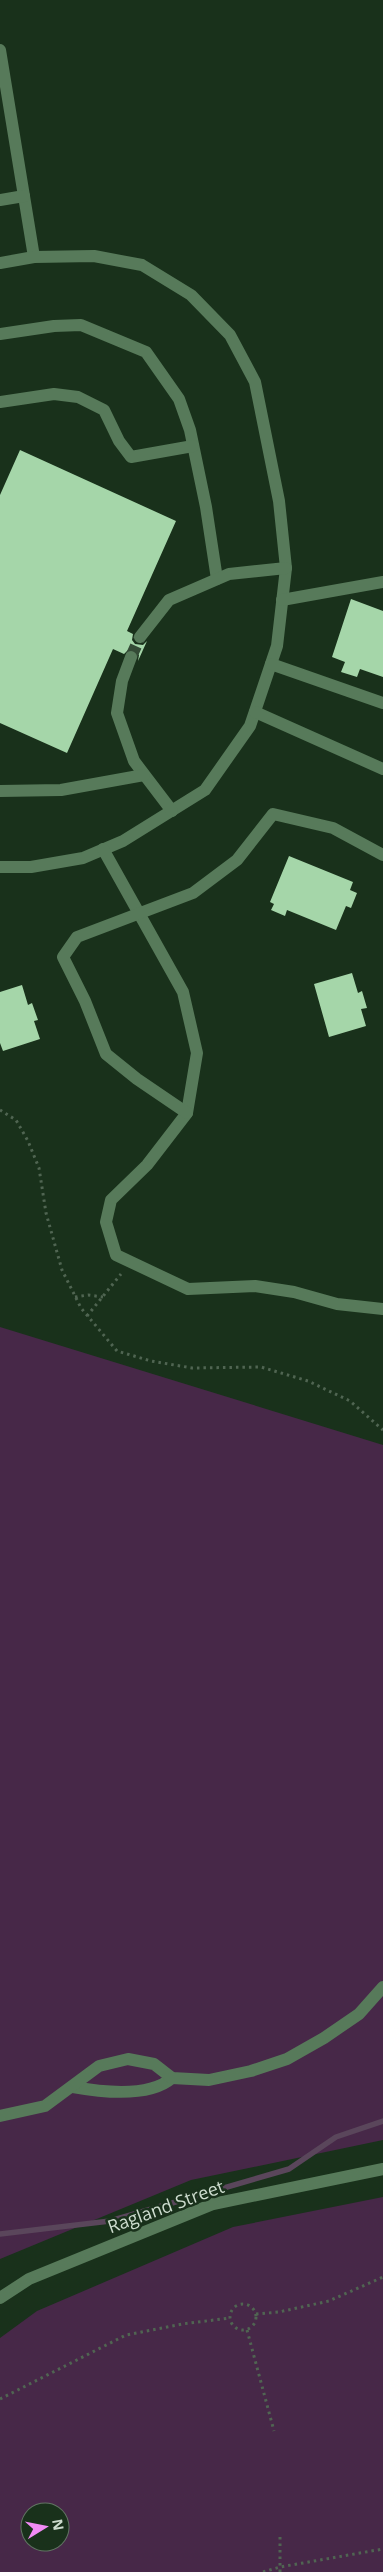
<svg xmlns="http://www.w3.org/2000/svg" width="383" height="2572" font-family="'Open Sans',sans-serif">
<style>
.green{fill:#472848;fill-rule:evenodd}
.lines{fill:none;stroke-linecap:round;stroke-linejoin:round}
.stream{stroke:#5a465b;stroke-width:5.5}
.building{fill:#a5d6a9}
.minor-tunnel{stroke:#344b36;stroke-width:12;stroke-dasharray:12 6;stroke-linecap:butt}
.path{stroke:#506552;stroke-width:3;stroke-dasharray:2.5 4;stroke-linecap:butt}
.minor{stroke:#577a5a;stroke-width:12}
.labels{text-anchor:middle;stroke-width:5;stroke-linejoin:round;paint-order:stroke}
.street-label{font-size:18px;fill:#cddcce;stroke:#19311b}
</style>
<rect width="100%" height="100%" fill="#19311b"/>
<g class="green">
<polygon points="0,1327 383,1445 383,2140 191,2180 0,2259"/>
<path d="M383 2197V2572H0V2338L37 2311 233 2227ZM30 2512H60V2542H30Z"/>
</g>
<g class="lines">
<polyline class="stream" points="0,2234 110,2221 289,2169 336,2137 383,2121"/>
</g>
<g class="building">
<polygon points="20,450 176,521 127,631 133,634 132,640 135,644 143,645 147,641 138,661 139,655 134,650 129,649 124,654 113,649 67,753 0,723 0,495"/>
<polygon points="351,599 383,611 383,677 360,669 357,677 341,672 345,662 332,657"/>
<polygon points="289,856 353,882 350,890 357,893 351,908 346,906 336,930 287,910 285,916 271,910 274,904 270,902"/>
<polygon points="352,973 358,993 362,991 367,1008 361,1009 366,1026 329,1037 314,984"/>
<polygon points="22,985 28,1005 32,1003 38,1020 34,1021 40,1039 3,1051 0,1043 0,992"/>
</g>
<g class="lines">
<polyline class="minor-tunnel" points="131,657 140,637"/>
<g class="path">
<polyline points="0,1110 16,1120 28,1141 39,1168 46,1213 62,1270 81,1308 117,1351 151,1361 192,1368 261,1367 308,1381 350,1401 383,1430"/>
<polyline points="75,1297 88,1295 103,1297"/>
<polyline points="87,1316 121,1274"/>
<circle cx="243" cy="2317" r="13"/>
<polyline points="256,2314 279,2312 329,2301 383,2277"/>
<polyline points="247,2330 274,2431"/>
<polyline points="0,2399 126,2335 182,2324 230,2318"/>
<polyline points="263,2572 280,2567 383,2549"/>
<polyline points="280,2572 280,2537"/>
</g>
<g class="minor">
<polyline points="0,50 34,257"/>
<polyline points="0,200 24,196"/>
<polyline points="0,263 34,257 94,256 142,265 191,295 230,335 255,382 279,501 286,568 277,646 250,726 205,790 123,841 83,858 31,867 0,867"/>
<polyline points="0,334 54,326 81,325 146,352 179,399 190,430 206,507 217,579"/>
<polyline points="0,402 54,394 78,397 104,410 119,441 131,457 193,446"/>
<polyline points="282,600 383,582"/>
<polyline points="140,637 169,600 229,574 286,568"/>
<polyline points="131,657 122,681 117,713 134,761 172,811"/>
<polyline points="271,664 383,703"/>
<polyline points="255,712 383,769"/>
<polyline points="0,791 61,790 144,775"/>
<polyline points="103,849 183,992 197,1053 187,1113 147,1165 111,1200 106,1222 116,1255 188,1289 255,1286 294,1292 337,1304 383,1309"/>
<polyline points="187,1113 137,1079 106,1054 85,1001 63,957 77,937 193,893 237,860 273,814 333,828 383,855"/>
<path d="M73 2087C101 2092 149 2098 172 2078"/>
<polyline points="0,2116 45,2106 99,2066 128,2059 154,2064 172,2078 209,2080 251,2071 287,2059 324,2038 359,2014 383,1987"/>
<polyline points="0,2298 29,2279 213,2204 383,2169"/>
</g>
</g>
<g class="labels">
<g class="street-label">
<text transform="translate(166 2207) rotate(-20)" y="6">Ragland Street</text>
</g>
</g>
<g transform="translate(45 2527) rotate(80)"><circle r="24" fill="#19311b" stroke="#617563"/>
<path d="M0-4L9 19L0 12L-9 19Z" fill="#f18bf5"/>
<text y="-8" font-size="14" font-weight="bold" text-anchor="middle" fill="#cddcce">N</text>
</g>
</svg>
